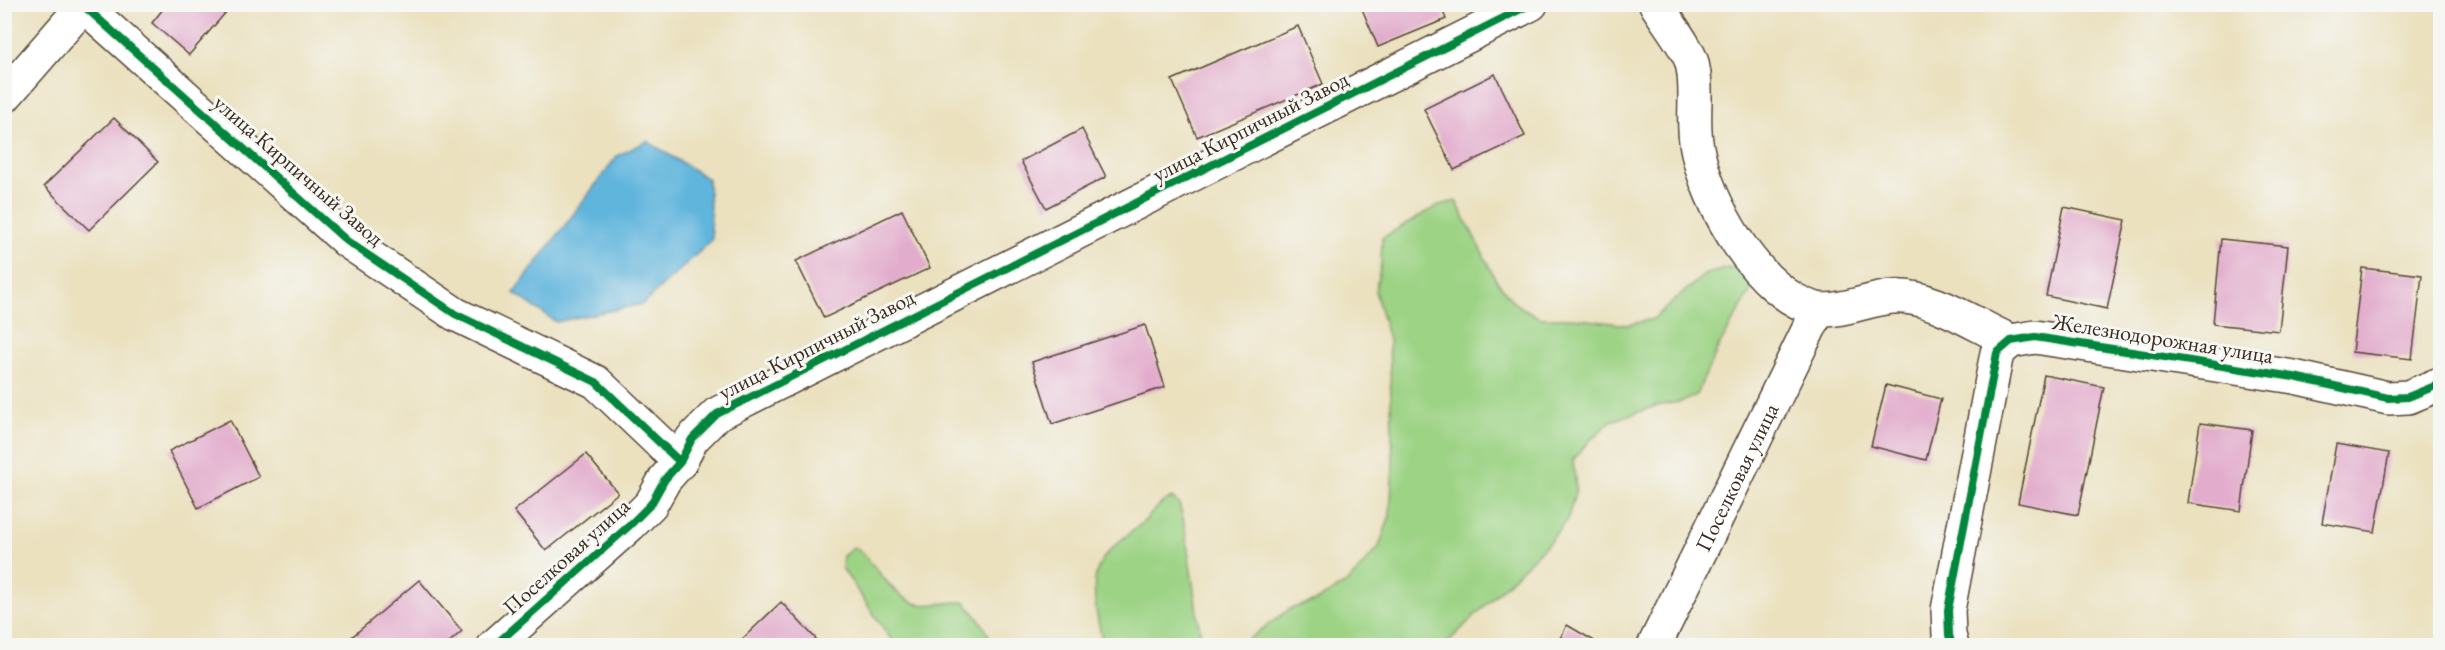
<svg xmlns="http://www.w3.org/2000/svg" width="2445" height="650" font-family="'EB Garamond',serif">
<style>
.green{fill:#9cd384;stroke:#6c7e51;stroke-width:1.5}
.water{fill:#61b5dd;stroke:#4e707e;stroke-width:1.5}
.building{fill:#e2accc}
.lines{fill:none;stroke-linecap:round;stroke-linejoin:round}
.street-casing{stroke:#554536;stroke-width:36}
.secondary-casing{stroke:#554536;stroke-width:36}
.street{stroke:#fff;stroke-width:33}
.secondary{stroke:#fff;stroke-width:33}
.cycleway-casing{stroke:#f6f6f2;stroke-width:11}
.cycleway{stroke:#00873e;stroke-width:8}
.labels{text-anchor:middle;stroke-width:6;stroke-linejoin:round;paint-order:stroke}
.street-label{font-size:22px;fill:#3b2a1e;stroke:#f6f6f2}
</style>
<rect width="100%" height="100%" fill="#f6f6f2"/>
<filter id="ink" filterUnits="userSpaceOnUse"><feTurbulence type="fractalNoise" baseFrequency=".0167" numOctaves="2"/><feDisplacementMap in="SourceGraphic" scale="12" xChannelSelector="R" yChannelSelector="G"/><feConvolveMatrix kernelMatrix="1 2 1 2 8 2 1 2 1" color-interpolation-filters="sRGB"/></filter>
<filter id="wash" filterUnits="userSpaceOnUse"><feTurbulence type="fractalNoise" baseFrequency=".008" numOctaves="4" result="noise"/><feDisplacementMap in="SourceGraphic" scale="24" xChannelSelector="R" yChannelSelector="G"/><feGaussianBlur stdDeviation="1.35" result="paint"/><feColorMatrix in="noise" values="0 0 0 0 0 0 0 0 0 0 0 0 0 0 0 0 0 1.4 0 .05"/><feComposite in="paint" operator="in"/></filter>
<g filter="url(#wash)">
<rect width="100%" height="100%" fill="#ebe1bf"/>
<g class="green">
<polygon points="1456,201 1496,280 1514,303 1540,318 1573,318 1627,325 1653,319 1704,275 1735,266 1747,274 1751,290 1718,348 1696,395 1684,401 1656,406 1611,421 1590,440 1573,460 1576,489 1568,518 1551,540 1445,645 1239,646 1290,609 1316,601 1348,582 1379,547 1390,515 1393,464 1389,339 1375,291 1381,265 1382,238 1439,205"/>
<path d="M1172 498 1179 504 1184 523 1200 632 1204 645H1103C1099 623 1090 594 1097 571 1103 551 1126 537 1141 524 1152 515 1159 501 1172 498Z"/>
<path d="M855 547C877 563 889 596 918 604 929 607 952 601 965 602L981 622 994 645H895L842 568 843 556Z"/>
</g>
<polygon class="water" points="647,141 708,179 712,240 643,304 556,322 514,293 617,156"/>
<g id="blocks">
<g class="building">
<polygon points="167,4 233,4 189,55 152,23"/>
<polygon points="1360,4 1440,4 1446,19 1378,47"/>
<polygon points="1298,26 1323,84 1197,137 1172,80"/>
<polygon points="1495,74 1525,136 1454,170 1424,109"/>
<polygon points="114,118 158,162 89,230 44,186"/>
<polygon points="1082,129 1106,177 1046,208 1021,161"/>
<polygon points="2064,207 2126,220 2107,309 2046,296"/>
<polygon points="902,210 930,268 824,318 796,261"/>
<polygon points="2221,239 2288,246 2279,331 2213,324"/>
<polygon points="2362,268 2422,275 2412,359 2352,352"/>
<polygon points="1145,325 1165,387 1052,424 1032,362"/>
<polygon points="2044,375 2104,387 2078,515 2018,503"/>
<polygon points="1886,385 1941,399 1926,460 1871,446"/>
<polygon points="230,420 259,477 198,508 169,451"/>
<polygon points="2200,423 2252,430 2241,511 2188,503"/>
<polygon points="2336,444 2389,453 2375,532 2322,523"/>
<polygon points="586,454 618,493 546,551 514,511"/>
<polygon points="419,580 462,631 445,646 341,646"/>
<polygon points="781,602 816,639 810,646 735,646"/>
<polygon points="1567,625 1603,646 1556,646"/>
</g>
</g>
</g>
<g filter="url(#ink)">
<use href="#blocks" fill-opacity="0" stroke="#554536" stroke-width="1.5"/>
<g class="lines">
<defs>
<g id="street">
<path d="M1656 4C1665 19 1688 48 1692 63 1699 91 1691 120 1697 148 1707 203 1759 296 1817 309 1838 314 1871 298 1893 297 1932 294 1976 326 2011 341"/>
<polyline points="84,6 347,241 455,314 596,382 680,462"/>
<polyline points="494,646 630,525 651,504 665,479 680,462 692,439 717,414 1531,4"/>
<path id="s1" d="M1654 646 1818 310"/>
<polyline points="1952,646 1949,635 1948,610 1997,353 2011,341 2035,337 2294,377 2388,398 2408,397 2440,384"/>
</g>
<polyline id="secondary" points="4,97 85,4"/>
</defs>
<use href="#street" class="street-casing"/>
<use href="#secondary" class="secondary-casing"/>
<use href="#street" class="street"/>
<use href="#secondary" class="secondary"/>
<defs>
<g id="cycleway">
<polyline points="84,6 347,241 455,314 596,382 680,462"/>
<polyline points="494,646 630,525 651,504 665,479 680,462 692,439 717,414 1531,4"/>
<polyline points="1952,646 1949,635 1948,610 1997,353 2011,341 2035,337 2294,377 2388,398 2408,397 2440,384"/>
</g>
</defs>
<use href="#cycleway" class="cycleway-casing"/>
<use href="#cycleway" class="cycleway"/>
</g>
</g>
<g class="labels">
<g class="street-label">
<text transform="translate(1250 126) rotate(-27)" y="8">улица Кирпичный Завод</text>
<text transform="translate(299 170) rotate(41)" y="8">улица Кирпичный Завод</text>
<text transform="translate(2163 338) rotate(9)" y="8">Железнодорожная улица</text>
<text transform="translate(816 344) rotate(-27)" y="8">улица Кирпичный Завод</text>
<text dy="8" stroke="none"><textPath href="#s1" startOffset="188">Поселковая улица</textPath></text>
<text transform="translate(566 556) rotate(-42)" y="8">Поселковая улица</text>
</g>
</g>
<rect width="2445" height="650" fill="none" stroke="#f6f6f2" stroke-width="24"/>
</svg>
